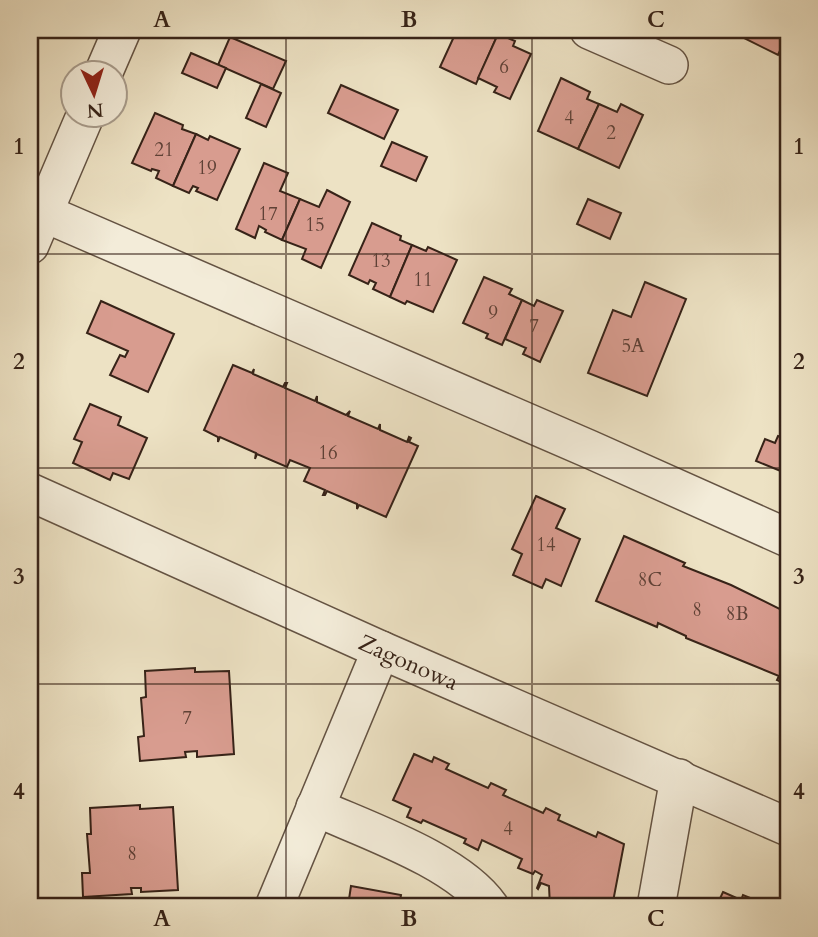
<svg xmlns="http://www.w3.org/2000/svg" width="818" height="937" font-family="Cardo,serif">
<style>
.building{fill:#d89c8f;stroke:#372318;stroke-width:2}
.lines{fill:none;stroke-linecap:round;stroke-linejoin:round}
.minor-casing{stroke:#645343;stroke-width:40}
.minor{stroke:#f3ecd9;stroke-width:37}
.grid{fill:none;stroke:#372318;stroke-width:2;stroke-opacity:0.55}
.labels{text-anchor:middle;stroke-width:7;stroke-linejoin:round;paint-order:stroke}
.number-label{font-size:19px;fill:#5f4136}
.street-label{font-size:23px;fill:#372318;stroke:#f3ecd9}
.neatline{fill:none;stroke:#372318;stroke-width:2.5}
.grid-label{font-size:23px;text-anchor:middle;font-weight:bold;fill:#372318}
</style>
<rect width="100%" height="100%" fill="#ede2c4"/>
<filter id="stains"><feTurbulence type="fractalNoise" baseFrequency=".00286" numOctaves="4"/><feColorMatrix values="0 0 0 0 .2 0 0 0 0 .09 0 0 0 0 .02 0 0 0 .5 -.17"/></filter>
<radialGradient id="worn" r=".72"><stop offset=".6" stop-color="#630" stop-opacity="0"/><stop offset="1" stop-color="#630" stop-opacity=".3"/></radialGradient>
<g class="building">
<polygon points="457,30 489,30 498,34 476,84 440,67"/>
<polygon points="728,30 788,30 788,33 778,55"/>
<polygon points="498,34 515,41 513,46 531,54 510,99 494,92 497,87 478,78"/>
<polygon points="230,37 286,61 273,89 218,65"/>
<polygon points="191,53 226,68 217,88 182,73"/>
<polygon points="561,78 590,92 587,99 599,104 578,149 538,131"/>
<polygon points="261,84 281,93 266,127 246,118"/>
<polygon points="341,85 398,110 384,139 328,113"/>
<polygon points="599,104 617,112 621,104 643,115 619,168 578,149"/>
<polygon points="155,113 183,125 182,129 196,134 173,186 156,178 159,171 152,169 151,171 132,163"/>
<polygon points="196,134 208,140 210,136 240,149 217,200 196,191 198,188 193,186 189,193 173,186"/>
<polygon points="392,142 427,157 416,181 381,166"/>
<polygon points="264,163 288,173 280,191 300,199 282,240 265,232 266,230 259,226 255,238 236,229"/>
<polygon points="327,190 350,202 321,268 302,259 306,249 282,240 300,199 319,207"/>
<polygon points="588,199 621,213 610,239 577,224"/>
<polygon points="372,223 401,236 400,240 412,245 390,297 373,289 376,283 370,280 368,284 349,275"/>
<polygon points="412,245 426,251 428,247 457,260 433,312 407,301 405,304 390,297"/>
<polygon points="484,277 512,289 509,294 522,300 502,345 486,338 488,334 463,323"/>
<polygon points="645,282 686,299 647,396 588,373 613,310 631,317"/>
<polygon points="522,300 534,306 537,300 563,311 540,362 523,354 526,348 505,339"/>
<polygon points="101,301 174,334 148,392 110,375 120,355 125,357 128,351 87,333"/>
<polygon points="233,365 252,373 254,369 253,374 283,387 285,383 287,383 285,388 315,401 317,396 317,402 346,415 350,411 348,416 378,429 380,424 380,430 407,442 409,437 411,438 409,442 418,446 386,517 359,505 357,509 357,504 327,491 325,495 323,495 325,490 304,481 310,468 290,460 287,467 257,454 255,459 256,453 220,437 218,442 218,437 204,430"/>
<polygon points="90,404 121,417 118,425 147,438 129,479 113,473 110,480 73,463 82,442 74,439"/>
<polygon points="778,436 788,440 788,474 756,461 765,439 775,443"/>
<polygon points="536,496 565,509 556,528 580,539 561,586 546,579 542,588 513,575 522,554 512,549"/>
<polygon points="624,536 685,563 683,566 731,585 788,613 788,685 777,680 779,676 686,638 686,636 658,623 657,627 596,601"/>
<polygon points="195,668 195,672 229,671 234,754 197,757 197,751 185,752 186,757 140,761 138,737 144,736 141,698 146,697 145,671"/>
<polygon points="414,754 432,762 434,757 449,764 446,769 488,788 491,783 506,790 503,795 543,813 546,808 560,815 558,820 596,837 598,832 624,844 612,907 550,907 549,886 541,883 538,889 537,888 542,875 535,871 533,874 518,868 522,859 482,840 478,850 464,843 466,839 423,820 421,823 407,817 411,808 393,800"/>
<polygon points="140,805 140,809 173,807 178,890 141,892 141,888 131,888 132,894 83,897 82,873 90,873 87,834 91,834 90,808"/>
<polygon points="351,886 401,895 399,907 337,907 338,904 348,906"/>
<polygon points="723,892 741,900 743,895 758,901 756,906 758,907 716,907"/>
</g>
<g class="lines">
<defs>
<g id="minor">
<polyline points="589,30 669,65"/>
<polyline points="103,74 122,30"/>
<polyline points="30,207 589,449 788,538"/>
<polyline points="30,245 85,116"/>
<path id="s1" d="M30 492 381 650 788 827"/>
<path d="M315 807C366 830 458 861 490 907"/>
<polyline points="274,907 381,650"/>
<polyline points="656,907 679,778"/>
</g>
</defs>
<use href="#minor" class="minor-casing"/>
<use href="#minor" class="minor"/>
</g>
<path class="grid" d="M286 30V907M532 30V907M30 254H788M30 468H788M30 684H788"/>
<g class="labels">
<g class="number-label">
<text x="504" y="73">6</text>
<text x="569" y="124">4</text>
<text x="611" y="139">2</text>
<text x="164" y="156">21</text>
<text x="207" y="174">19</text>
<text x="268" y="220">17</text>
<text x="315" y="231">15</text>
<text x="381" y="267">13</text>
<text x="423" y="286">11</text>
<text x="493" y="319">9</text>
<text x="534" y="332">7</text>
<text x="633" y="352">5A</text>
<text x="328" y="459">16</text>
<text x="546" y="551">14</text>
<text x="650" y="586">8C</text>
<text x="697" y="616">8</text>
<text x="737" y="620">8B</text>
<text x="187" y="724">7</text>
<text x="508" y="835">4</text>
<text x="132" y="860">8</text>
</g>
<g class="street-label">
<text dy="8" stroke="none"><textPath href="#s1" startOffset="415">Zagonowa</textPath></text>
</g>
</g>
<rect width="818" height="937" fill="none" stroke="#ede2c4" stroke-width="77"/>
<g transform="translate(94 94) rotate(176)"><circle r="33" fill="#f3ecd9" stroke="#a89c8c" stroke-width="2"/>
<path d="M0-5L12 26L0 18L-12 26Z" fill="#8f2418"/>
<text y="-10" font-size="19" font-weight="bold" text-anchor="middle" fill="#372318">N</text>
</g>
<rect x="38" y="38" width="742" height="860" class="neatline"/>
<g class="grid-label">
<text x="162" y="27">A</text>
<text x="409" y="27">B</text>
<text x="656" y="27">C</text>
<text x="19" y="154">1</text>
<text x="799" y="154">1</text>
<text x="19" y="369">2</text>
<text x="799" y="369">2</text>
<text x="19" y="584">3</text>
<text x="799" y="584">3</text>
<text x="19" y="799">4</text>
<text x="799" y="799">4</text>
<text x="162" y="926">A</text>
<text x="409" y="926">B</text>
<text x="656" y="926">C</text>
</g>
<rect width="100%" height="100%" filter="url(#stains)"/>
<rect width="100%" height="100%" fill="url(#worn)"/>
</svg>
